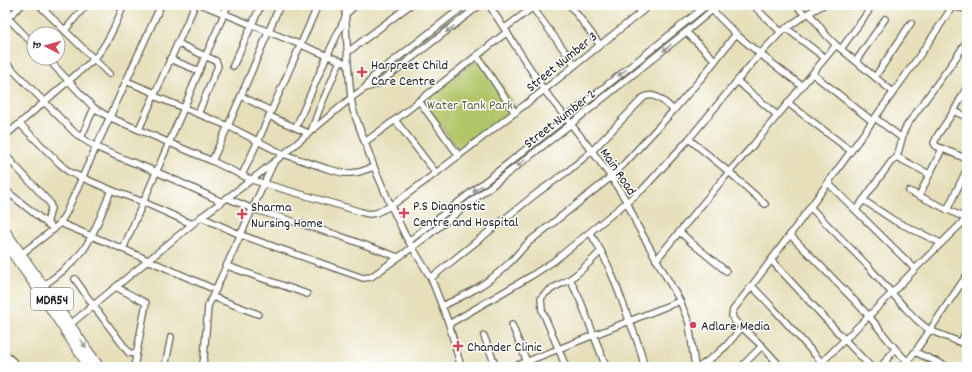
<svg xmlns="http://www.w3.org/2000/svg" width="972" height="372" font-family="Dekko,'Playpen Sans Deva',sans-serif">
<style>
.green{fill:#b2c669;stroke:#677142}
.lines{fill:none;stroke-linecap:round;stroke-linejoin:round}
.street-casing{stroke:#636053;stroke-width:8}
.primary-casing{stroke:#636053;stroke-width:11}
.street{stroke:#fff;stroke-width:5.5}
.primary{stroke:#fff;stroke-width:9}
.oneway{fill:#999}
.poi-dot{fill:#d1495b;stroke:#fff;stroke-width:1.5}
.labels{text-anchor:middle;stroke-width:3;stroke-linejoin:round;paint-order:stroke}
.shield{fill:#fff;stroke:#606060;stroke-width:1}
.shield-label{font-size:13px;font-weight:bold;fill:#1c1c1c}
.street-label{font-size:14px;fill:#1c1c1c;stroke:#fff}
.poi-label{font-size:14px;fill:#1c1c1c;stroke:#fff;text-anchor:start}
.park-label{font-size:14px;fill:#58603b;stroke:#fff}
</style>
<rect width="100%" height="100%" fill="#fff"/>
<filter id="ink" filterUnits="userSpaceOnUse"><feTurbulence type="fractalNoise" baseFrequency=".025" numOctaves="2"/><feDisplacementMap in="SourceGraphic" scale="8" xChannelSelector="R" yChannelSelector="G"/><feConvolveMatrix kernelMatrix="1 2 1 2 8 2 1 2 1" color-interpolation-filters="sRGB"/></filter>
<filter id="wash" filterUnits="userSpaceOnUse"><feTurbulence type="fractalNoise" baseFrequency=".012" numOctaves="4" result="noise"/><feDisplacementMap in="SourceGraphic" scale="16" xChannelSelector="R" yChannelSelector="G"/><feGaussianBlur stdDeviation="0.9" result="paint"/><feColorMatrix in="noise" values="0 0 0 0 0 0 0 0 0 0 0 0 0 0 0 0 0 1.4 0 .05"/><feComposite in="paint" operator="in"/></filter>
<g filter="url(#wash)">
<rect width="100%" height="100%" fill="#e6dfba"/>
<polygon class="green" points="483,56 516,108 473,142 459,151 424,101"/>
</g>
<g filter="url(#ink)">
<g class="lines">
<defs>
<g id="street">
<polyline points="39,5 109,74"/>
<polyline points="203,5 348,64"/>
<polyline points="345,5 348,64 351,98 353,110 374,167 391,206 406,237 431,278 449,324 461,367"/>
<polyline points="489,5 544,90 592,151 611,177 627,202 637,225 680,301 689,323 695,367"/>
<polyline points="570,5 600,45"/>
<polyline points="636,5 641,12"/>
<polyline points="753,5 767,19 781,32"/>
<polyline points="796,5 805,15"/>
<polyline points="943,5 967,9"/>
<polyline points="533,8 575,65"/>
<polyline points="809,13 827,36 836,45 893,92"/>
<polyline points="346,14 356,5"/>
<polyline points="5,15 34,45"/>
<polyline points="5,20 22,5"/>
<polyline points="505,28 536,5"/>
<polyline points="786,28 825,58"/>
<polyline points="65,30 86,5"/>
<polyline points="686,32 715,60"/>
<polyline points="736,34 760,54 802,86"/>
<polyline points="177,43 216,61 218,66 198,114"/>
<polyline points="841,49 868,12 870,5"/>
<polyline points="348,52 410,5"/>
<polyline points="477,56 515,113"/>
<polyline points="47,58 94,108 109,117 212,161 252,180 338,205 361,212 369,214 376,213 391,206 436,173 544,90 650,5"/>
<polyline points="856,61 885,19"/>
<path d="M5 62 75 133C97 151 126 159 152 170 176 180 199 191 222 202"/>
<polyline points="233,66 261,5"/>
<polyline points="199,71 228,5"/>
<polyline points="813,74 872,121"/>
<polyline points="875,77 911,23"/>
<polyline points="126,81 155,93"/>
<polyline points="737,81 777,115"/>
<polyline points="967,87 954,111 937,136 934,143 936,146 967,159"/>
<polyline points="365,88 378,84 480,5"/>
<polyline points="154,96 184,108 228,126 283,154 328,169 343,173 352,173 359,172 374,167"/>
<polyline points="241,96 271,111"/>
<polyline points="419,101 459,156"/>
<polyline points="788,103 851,151"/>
<polyline points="954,111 967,117"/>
<polyline points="269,116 308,133"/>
<polyline points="875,118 902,138"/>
<polyline points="395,120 436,173"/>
<polyline points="20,124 59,163 69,172 111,190 143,202 192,224"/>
<polyline points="296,127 327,56 345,18"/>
<polyline points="139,129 195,5"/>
<polyline points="312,129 319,110 340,61"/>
<path d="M5 136 94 59C108 44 116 23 124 5"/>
<polyline points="81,138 94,108"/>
<polyline points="689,139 729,172 765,204"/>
<polyline points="365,142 395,120 507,32"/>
<polyline points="5,155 50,203 51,208 47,224"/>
<polyline points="897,157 929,174"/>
<polyline points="212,161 228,126 280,5"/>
<polyline points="242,175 258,141 318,5"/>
<polyline points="828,183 915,269"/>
<polyline points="5,190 54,229"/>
<polyline points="909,191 967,219"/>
<polyline points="919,196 942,149"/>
<polyline points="227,198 253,209 337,235 398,257"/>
<polyline points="863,200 895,221 941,243"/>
<polyline points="810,207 867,265 906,309 917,320 929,330 967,345"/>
<polyline points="856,210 891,162 897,157 904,131 907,125 953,62 967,41"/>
<polyline points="947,210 967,169"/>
<polyline points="201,217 241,235 363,278 371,277 413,247 571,124 686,32 718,5"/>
<polyline points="60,223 123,249 216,290"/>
<polyline points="680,232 693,244 726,271"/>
<path d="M590 233C608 259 618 290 629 320 635 336 642 350 644 367"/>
<path d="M790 235C816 261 842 287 867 314 881 330 892 347 907 361"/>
<polyline points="409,241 566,118 707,5"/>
<polyline points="123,249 184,108 199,71 170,59"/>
<polyline points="20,255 54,229 60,223 66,213 161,5"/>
<polyline points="656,260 729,172 754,144 836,45"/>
<polyline points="771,260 845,340 871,367"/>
<polyline points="227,266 307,294"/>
<path d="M431 278 537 193 568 171 592 151 643 98C654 90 665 103 674 110"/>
<polyline points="75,279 93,305 129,353 136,354"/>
<polyline points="570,279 581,302 606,367"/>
<path d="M43 286C58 275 73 264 84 249 95 233 104 208 111 190"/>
<polyline points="752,286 773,308 826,367"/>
<polyline points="116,287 146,303 134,367"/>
<polyline points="213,297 258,314"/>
<path d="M442 306C466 295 489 283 508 264 516 257 522 248 530 241L611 177 624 164 674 110 704 75 736 34 712 10"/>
<polyline points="449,324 531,276 554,261 643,189 689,139 737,81 760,54 781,32 805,15 823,5"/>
<polyline points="512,325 529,367"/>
<polyline points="67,327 201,217 242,187 273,163 351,98 365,88 373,77 465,5"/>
<polyline points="484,336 496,367"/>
<polyline points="961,342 967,329"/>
<polyline points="915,352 948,367"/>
<polyline points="5,354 19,367"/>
<polyline points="165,367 171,337"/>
<polyline points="202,367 204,358 208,306 273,164"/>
<polyline points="513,367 680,301"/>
<path d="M566 367 542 310 541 298C548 288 561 285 570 279 582 271 592 260 601 251"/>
<polyline points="699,367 717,354 726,346 742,327"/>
<polyline points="741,367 762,346"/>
<path d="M781 367 762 346 734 320 732 316 733 310C781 249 826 185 872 122 899 84 927 47 952 7"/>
<polyline points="817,367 892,293 915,269 966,219"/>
<polyline points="881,367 895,349"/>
<polyline points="903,367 915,352 967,275"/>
</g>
<g id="primary">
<polyline points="5,231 99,367"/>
<polyline points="5,243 38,289"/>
<polyline points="47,303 89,367"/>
</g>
</defs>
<use href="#street" class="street-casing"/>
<use href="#primary" class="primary-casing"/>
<use href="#street" class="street"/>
<use href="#primary" class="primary"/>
</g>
<defs><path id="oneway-solid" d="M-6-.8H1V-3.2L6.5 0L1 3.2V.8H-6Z"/></defs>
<g class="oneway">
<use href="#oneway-solid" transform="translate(450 29) rotate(142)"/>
<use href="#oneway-solid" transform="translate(667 48) rotate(141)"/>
<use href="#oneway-solid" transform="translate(622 73) rotate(141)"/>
<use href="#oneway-solid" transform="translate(521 163) rotate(142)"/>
<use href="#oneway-solid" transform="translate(477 189) rotate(142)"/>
<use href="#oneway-solid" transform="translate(83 343) rotate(56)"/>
</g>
</g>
<g class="poi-dot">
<path d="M360 66h4v4h4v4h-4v4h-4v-4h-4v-4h4z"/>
<path d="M402 207h4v4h4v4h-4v4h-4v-4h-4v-4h4z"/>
<path d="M240 208h4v4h4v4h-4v4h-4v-4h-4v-4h4z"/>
<circle cx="693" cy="325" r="4"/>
<path d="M456 340h4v4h4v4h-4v4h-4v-4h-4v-4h4z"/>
</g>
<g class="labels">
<rect class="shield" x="31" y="288" width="42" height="22" rx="3"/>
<g class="shield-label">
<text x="52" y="304">MDR54</text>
</g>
<g class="street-label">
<text transform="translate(561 61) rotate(-39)" y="5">Street Number 3</text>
<text transform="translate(559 118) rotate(-38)" y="5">Street Number 2</text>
<text transform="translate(619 171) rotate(56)" y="5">Main Road</text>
</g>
<g class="poi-label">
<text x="371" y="69">Harpreet Child<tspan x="371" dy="16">Care Centre</tspan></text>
<text x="413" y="210">P.S Diagnostic<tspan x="413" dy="16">Centre and Hospital</tspan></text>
<text x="251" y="211">Sharma<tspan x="251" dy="16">Nursing Home</tspan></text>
<text x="701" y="330">Adlare Media</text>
<text x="467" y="351">Chander Clinic</text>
</g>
<g class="park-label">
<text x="470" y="109">Water Tank Park</text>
</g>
</g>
<rect width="972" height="372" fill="none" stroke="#fff" stroke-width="20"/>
<g transform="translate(46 46) rotate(276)"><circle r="19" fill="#ffffff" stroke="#a4a4a4"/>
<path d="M0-3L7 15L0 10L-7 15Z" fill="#d1495b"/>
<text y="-6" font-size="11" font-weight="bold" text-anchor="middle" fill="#1c1c1c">उ</text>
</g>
</svg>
